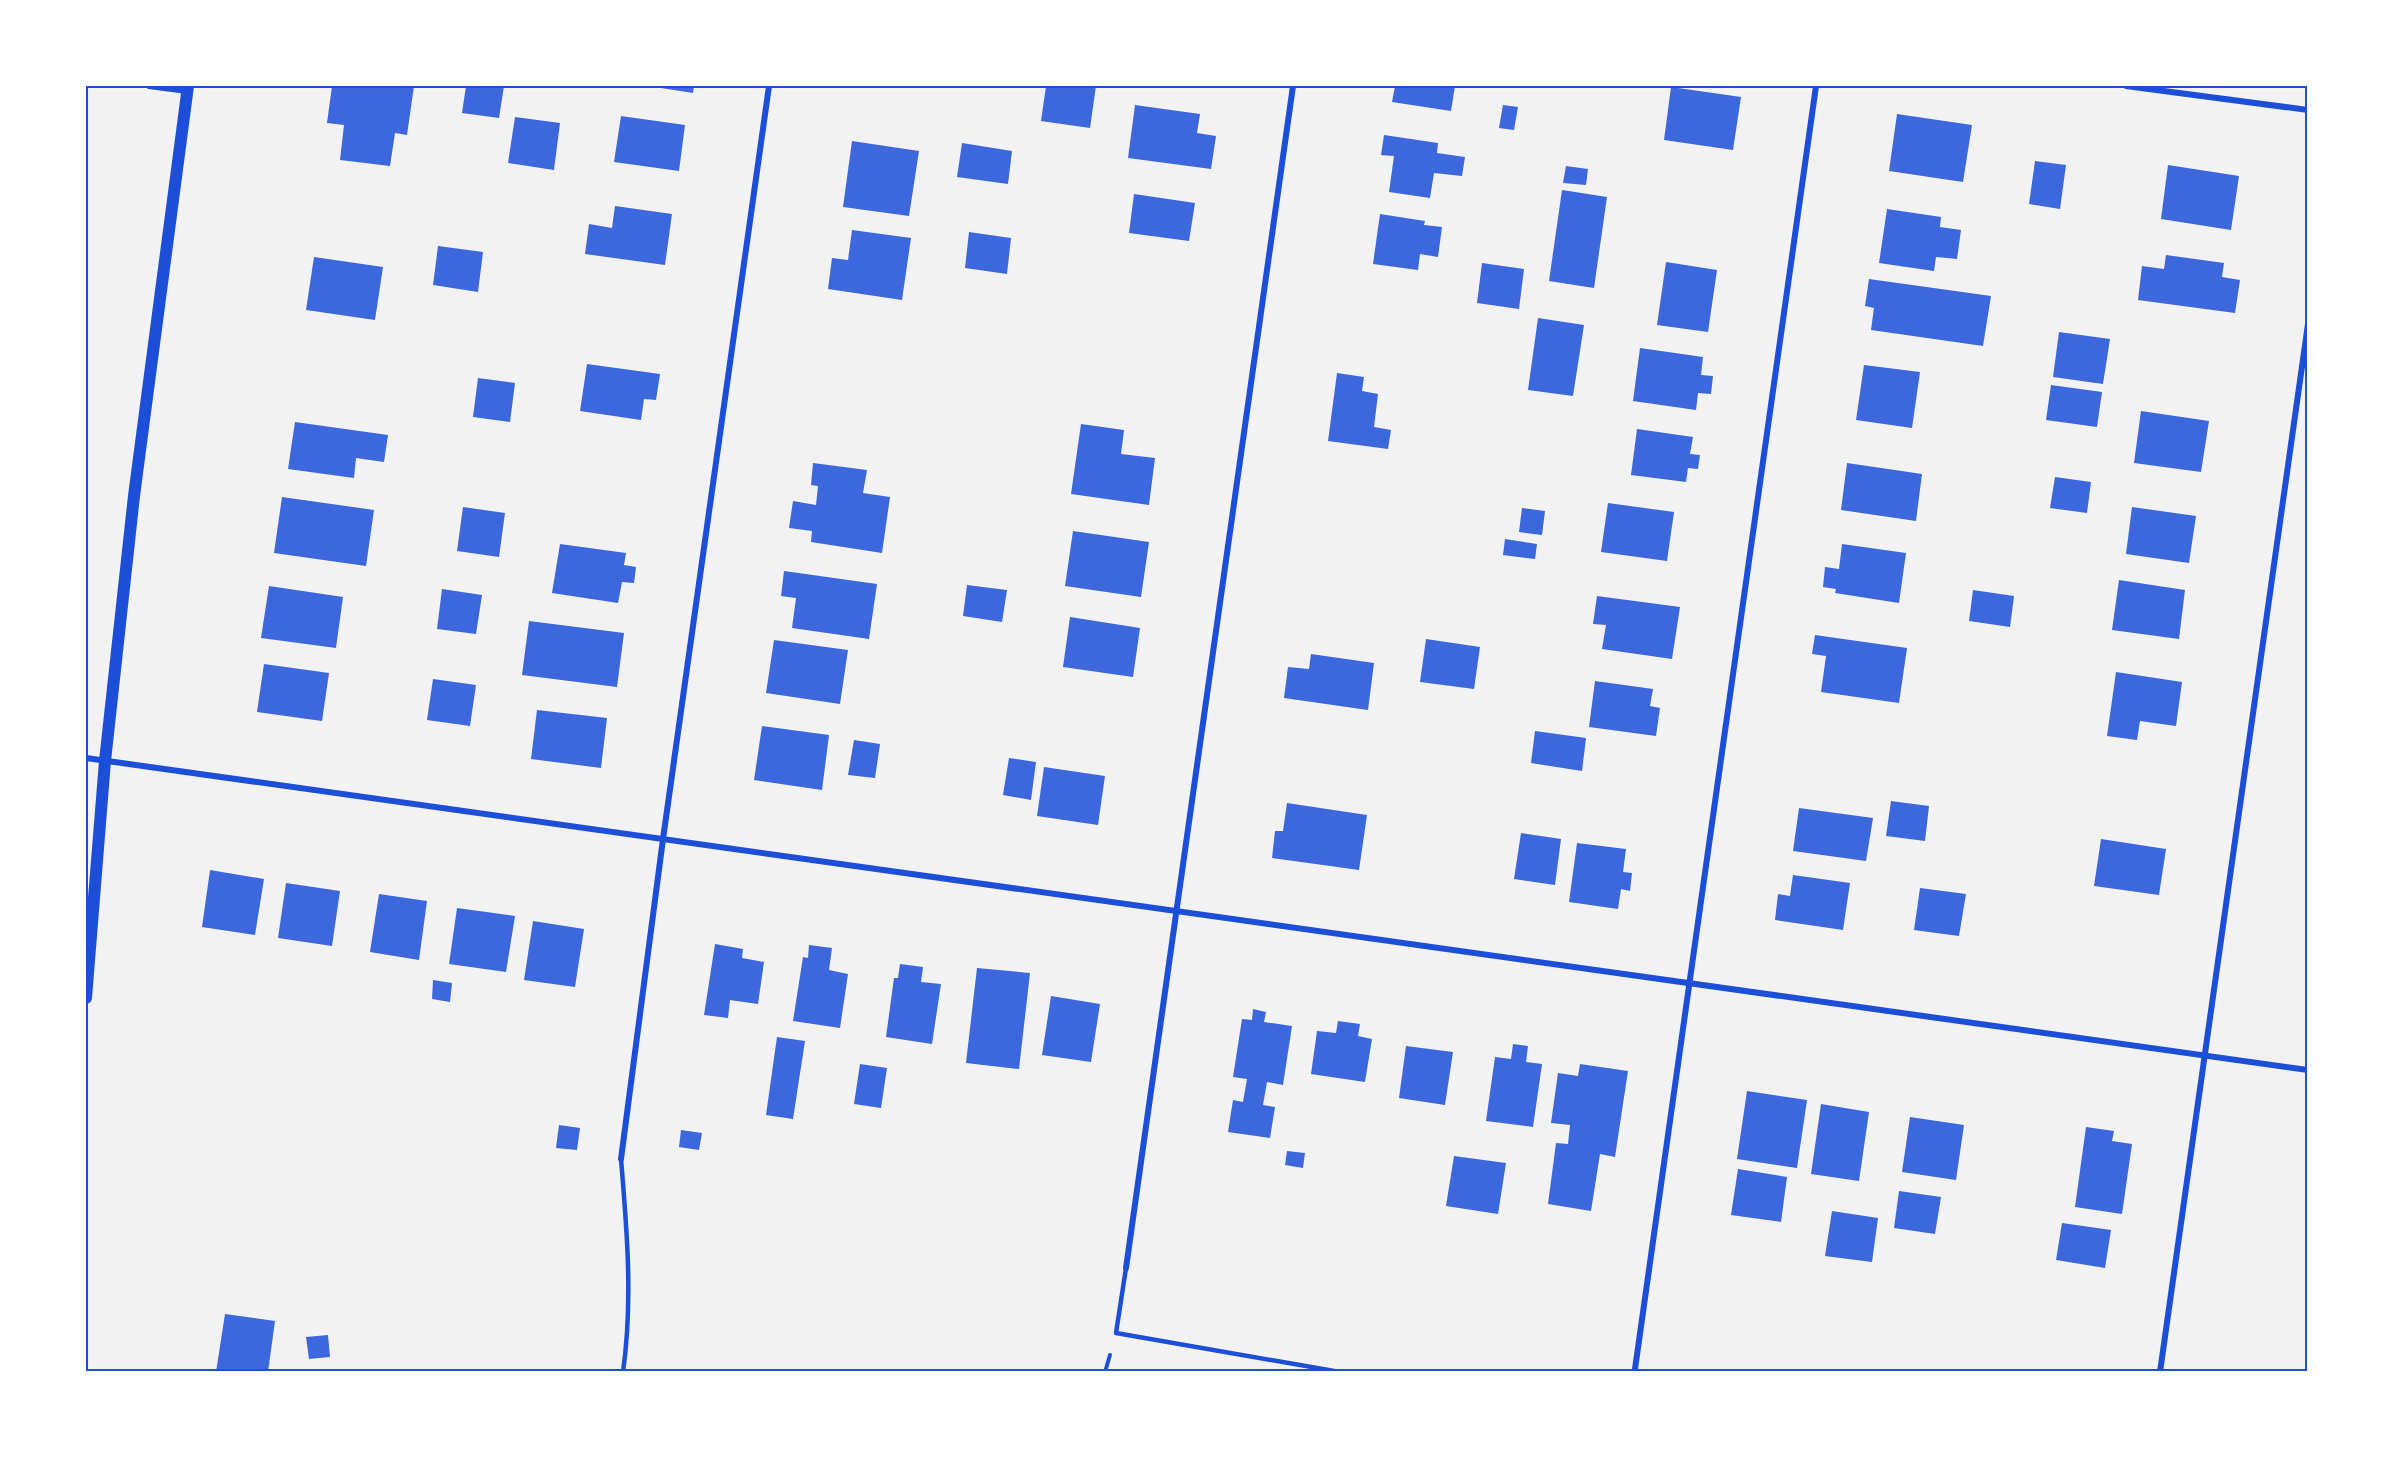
<svg xmlns="http://www.w3.org/2000/svg" width="2393" height="1457" font-family="'Archivo Narrow',sans-serif">
<style>
.building{fill:#3d67dc}
.lines{fill:none;stroke-linecap:round;stroke-linejoin:round}
.path{stroke:#1d4ed8;stroke-width:4}
.service{stroke:#1d4ed8;stroke-width:4.5}
.minor{stroke:#1d4ed8;stroke-width:6}
.secondary{stroke:#1d4ed8;stroke-width:12}
.neatline{fill:none;stroke:#1d4ed8;stroke-width:2}
</style>
<rect width="100%" height="100%" fill="#f2f2f2"/>
<g class="building">
<polygon points="332,86 414,86 407,135 395,133 390,166 340,160 344,125 327,123"/>
<polygon points="466,86 504,86 499,118 462,113"/>
<polygon points="648,86 694,86 693,93"/>
<polygon points="1046,86 1096,86 1090,128 1041,121"/>
<polygon points="1395,86 1455,86 1451,111 1392,102"/>
<polygon points="1671,87 1741,97 1733,150 1664,140"/>
<polygon points="1135,105 1200,114 1197,133 1216,136 1211,169 1128,158"/>
<polygon points="1503,105 1518,107 1514,130 1499,128"/>
<polygon points="1897,114 1972,125 1963,182 1889,171"/>
<polygon points="621,116 685,125 679,171 614,162"/>
<polygon points="515,117 560,123 554,170 508,163"/>
<polygon points="1384,135 1438,143 1437,153 1465,157 1462,176 1434,173 1430,198 1389,192 1394,156 1381,155"/>
<polygon points="852,141 919,151 909,216 843,207"/>
<polygon points="962,143 1012,151 1008,184 957,177"/>
<polygon points="2035,161 2066,165 2060,209 2029,204"/>
<polygon points="2168,165 2239,176 2231,230 2161,219"/>
<polygon points="1566,166 1588,169 1586,185 1563,183"/>
<polygon points="1562,190 1607,197 1594,288 1549,281"/>
<polygon points="1134,194 1195,203 1189,241 1129,233"/>
<polygon points="615,206 672,214 665,265 585,254 589,224 612,228"/>
<polygon points="1887,209 1941,217 1940,227 1961,230 1957,259 1936,257 1934,271 1879,263"/>
<polygon points="1380,214 1425,221 1424,225 1442,227 1438,257 1420,254 1418,270 1373,264"/>
<polygon points="852,230 911,238 902,300 828,289 832,258 848,260"/>
<polygon points="969,232 1011,238 1007,274 965,268"/>
<polygon points="438,246 483,252 478,292 433,285"/>
<polygon points="2166,255 2224,263 2222,277 2240,280 2235,313 2138,300 2142,266 2164,269"/>
<polygon points="314,257 383,267 375,320 306,310"/>
<polygon points="1666,262 1717,270 1708,332 1657,325"/>
<polygon points="1482,263 1524,269 1519,309 1477,303"/>
<polygon points="1869,279 1991,296 1983,346 1871,330 1874,308 1865,306"/>
<polygon points="1538,318 1584,325 1573,396 1528,390"/>
<polygon points="2059,332 2110,339 2103,384 2053,377"/>
<polygon points="1640,348 1703,357 1701,375 1713,376 1711,394 1698,393 1696,410 1633,401"/>
<polygon points="587,364 660,374 656,400 644,399 641,420 580,411"/>
<polygon points="1864,365 1920,372 1912,428 1856,420"/>
<polygon points="1337,373 1364,377 1362,391 1378,394 1374,427 1391,430 1388,449 1328,441"/>
<polygon points="478,378 515,383 510,422 473,417"/>
<polygon points="2051,385 2102,392 2097,427 2046,420"/>
<polygon points="2141,411 2209,421 2201,472 2134,463"/>
<polygon points="295,422 388,435 384,462 356,458 354,478 288,469"/>
<polygon points="1081,424 1124,430 1121,454 1155,458 1149,505 1071,494"/>
<polygon points="1637,429 1693,437 1690,454 1700,455 1698,469 1688,468 1686,482 1631,475"/>
<polygon points="813,463 867,470 863,493 890,497 882,553 811,542 812,531 789,528 793,501 816,505 818,486 811,485"/>
<polygon points="1847,463 1922,474 1916,521 1841,510"/>
<polygon points="2055,477 2091,482 2087,513 2050,508"/>
<polygon points="282,497 374,510 366,566 274,553"/>
<polygon points="1608,503 1674,512 1667,561 1601,552"/>
<polygon points="463,507 505,513 499,557 457,551"/>
<polygon points="2132,507 2196,516 2189,563 2126,554"/>
<polygon points="1522,508 1545,511 1542,535 1519,532"/>
<polygon points="1073,531 1149,542 1141,597 1065,586"/>
<polygon points="1505,539 1537,544 1535,559 1503,555"/>
<polygon points="560,544 626,553 624,565 636,567 634,583 622,582 618,603 552,593"/>
<polygon points="1842,544 1906,553 1899,603 1835,593 1836,589 1823,587 1825,567 1839,569"/>
<polygon points="784,571 877,584 869,639 792,628 796,598 781,596"/>
<polygon points="2119,580 2185,590 2179,639 2112,630"/>
<polygon points="967,585 1007,590 1002,622 963,616"/>
<polygon points="269,586 343,597 336,648 261,638"/>
<polygon points="442,589 482,595 476,634 437,629"/>
<polygon points="1973,590 2014,596 2010,627 1969,621"/>
<polygon points="1597,596 1680,607 1672,659 1602,649 1606,625 1593,624"/>
<polygon points="1070,617 1140,628 1133,677 1063,667"/>
<polygon points="529,621 624,633 617,687 522,675"/>
<polygon points="1815,635 1907,648 1899,703 1821,692 1826,656 1812,654"/>
<polygon points="1426,639 1480,647 1474,689 1420,682"/>
<polygon points="774,640 848,650 840,704 766,693"/>
<polygon points="1311,654 1374,663 1368,710 1284,698 1288,667 1309,669"/>
<polygon points="264,664 329,673 322,721 257,712"/>
<polygon points="2116,672 2182,682 2176,726 2140,721 2137,740 2107,736"/>
<polygon points="433,679 476,685 470,726 427,720"/>
<polygon points="1595,681 1653,689 1650,706 1660,708 1656,736 1589,727"/>
<polygon points="537,710 607,718 601,768 531,759"/>
<polygon points="762,726 829,735 822,790 754,780"/>
<polygon points="1535,731 1586,738 1582,771 1531,763"/>
<polygon points="854,740 880,744 875,778 848,775"/>
<polygon points="1009,758 1036,762 1031,800 1003,795"/>
<polygon points="1044,767 1105,776 1098,825 1037,816"/>
<polygon points="1891,801 1929,806 1925,841 1886,836"/>
<polygon points="1287,803 1367,815 1359,870 1272,858 1275,831 1283,831"/>
<polygon points="1799,808 1873,818 1866,861 1793,851"/>
<polygon points="1521,833 1561,839 1555,885 1514,879"/>
<polygon points="2101,839 2166,849 2159,895 2094,886"/>
<polygon points="1577,843 1626,849 1623,872 1632,873 1630,891 1621,889 1618,909 1569,902"/>
<polygon points="210,870 264,879 255,935 202,927"/>
<polygon points="1793,875 1850,883 1843,930 1775,920 1778,894 1790,896"/>
<polygon points="286,883 340,891 332,946 278,938"/>
<polygon points="1920,888 1966,894 1959,936 1914,930"/>
<polygon points="379,894 427,901 419,960 370,952"/>
<polygon points="457,908 515,916 506,972 449,964"/>
<polygon points="533,921 584,929 575,987 524,980"/>
<polygon points="715,944 743,949 742,958 764,962 758,1004 730,1000 728,1018 704,1015"/>
<polygon points="809,945 832,948 829,970 848,974 840,1028 793,1021 803,957 808,958"/>
<polygon points="900,964 923,967 921,982 941,984 932,1044 886,1037 894,978 898,978"/>
<polygon points="977,968 1030,973 1019,1069 966,1063"/>
<polygon points="433,980 452,983 450,1002 432,999"/>
<polygon points="1051,996 1100,1004 1091,1062 1042,1055"/>
<polygon points="1253,1009 1266,1012 1264,1022 1292,1026 1283,1085 1267,1082 1263,1105 1275,1107 1270,1138 1228,1132 1233,1100 1243,1102 1247,1079 1233,1077 1242,1019 1252,1020"/>
<polygon points="1338,1021 1360,1024 1358,1036 1372,1039 1365,1082 1311,1074 1317,1031 1336,1033"/>
<polygon points="777,1037 805,1041 793,1119 766,1115"/>
<polygon points="1513,1044 1528,1046 1526,1062 1542,1064 1533,1127 1486,1121 1495,1057 1511,1059"/>
<polygon points="1406,1046 1453,1052 1445,1105 1399,1098"/>
<polygon points="860,1064 887,1068 881,1108 854,1104"/>
<polygon points="1580,1064 1628,1071 1615,1157 1600,1154 1591,1211 1548,1204 1556,1143 1568,1144 1570,1125 1551,1123 1558,1073 1578,1076"/>
<polygon points="1747,1091 1807,1100 1797,1168 1737,1159"/>
<polygon points="1821,1104 1869,1112 1859,1181 1811,1174"/>
<polygon points="1910,1117 1964,1125 1956,1180 1902,1172"/>
<polygon points="559,1125 580,1128 577,1150 556,1148"/>
<polygon points="2086,1127 2114,1131 2112,1141 2132,1144 2122,1214 2075,1207"/>
<polygon points="681,1130 702,1133 699,1150 679,1147"/>
<polygon points="1287,1151 1305,1153 1303,1168 1285,1165"/>
<polygon points="1454,1156 1506,1163 1498,1214 1446,1206"/>
<polygon points="1738,1169 1787,1177 1781,1222 1731,1215"/>
<polygon points="1899,1191 1941,1197 1935,1234 1894,1228"/>
<polygon points="1832,1211 1878,1218 1872,1262 1825,1256"/>
<polygon points="2062,1223 2111,1230 2105,1268 2056,1260"/>
<polygon points="225,1314 275,1321 268,1372 216,1372"/>
<polygon points="328,1335 330,1357 309,1359 306,1337"/>
</g>
<g class="lines">
<polyline class="path" points="1105,1372 1110,1355"/>
<g class="service">
<path d="M621 1159C627 1230 633 1301 623 1372"/>
<polyline points="1126,1268 1116,1333 1340,1372"/>
</g>
<g class="minor">
<polyline points="149,86 187,91"/>
<polyline points="2126,86 2308,110"/>
<polyline points="86,758 2308,1070"/>
<polyline points="621,1159 663,839 769,86"/>
<polyline points="1126,1268 1293,86"/>
<polyline points="1635,1369 1816,86"/>
<polyline points="2160,1372 2308,324"/>
</g>
<polyline class="secondary" points="86,998 105,761 134,496 188,86"/>
</g>
<rect width="2393" height="1457" fill="none" stroke="#ffffff" stroke-width="174"/>
<rect x="87" y="87" width="2219" height="1283" class="neatline"/>
</svg>
